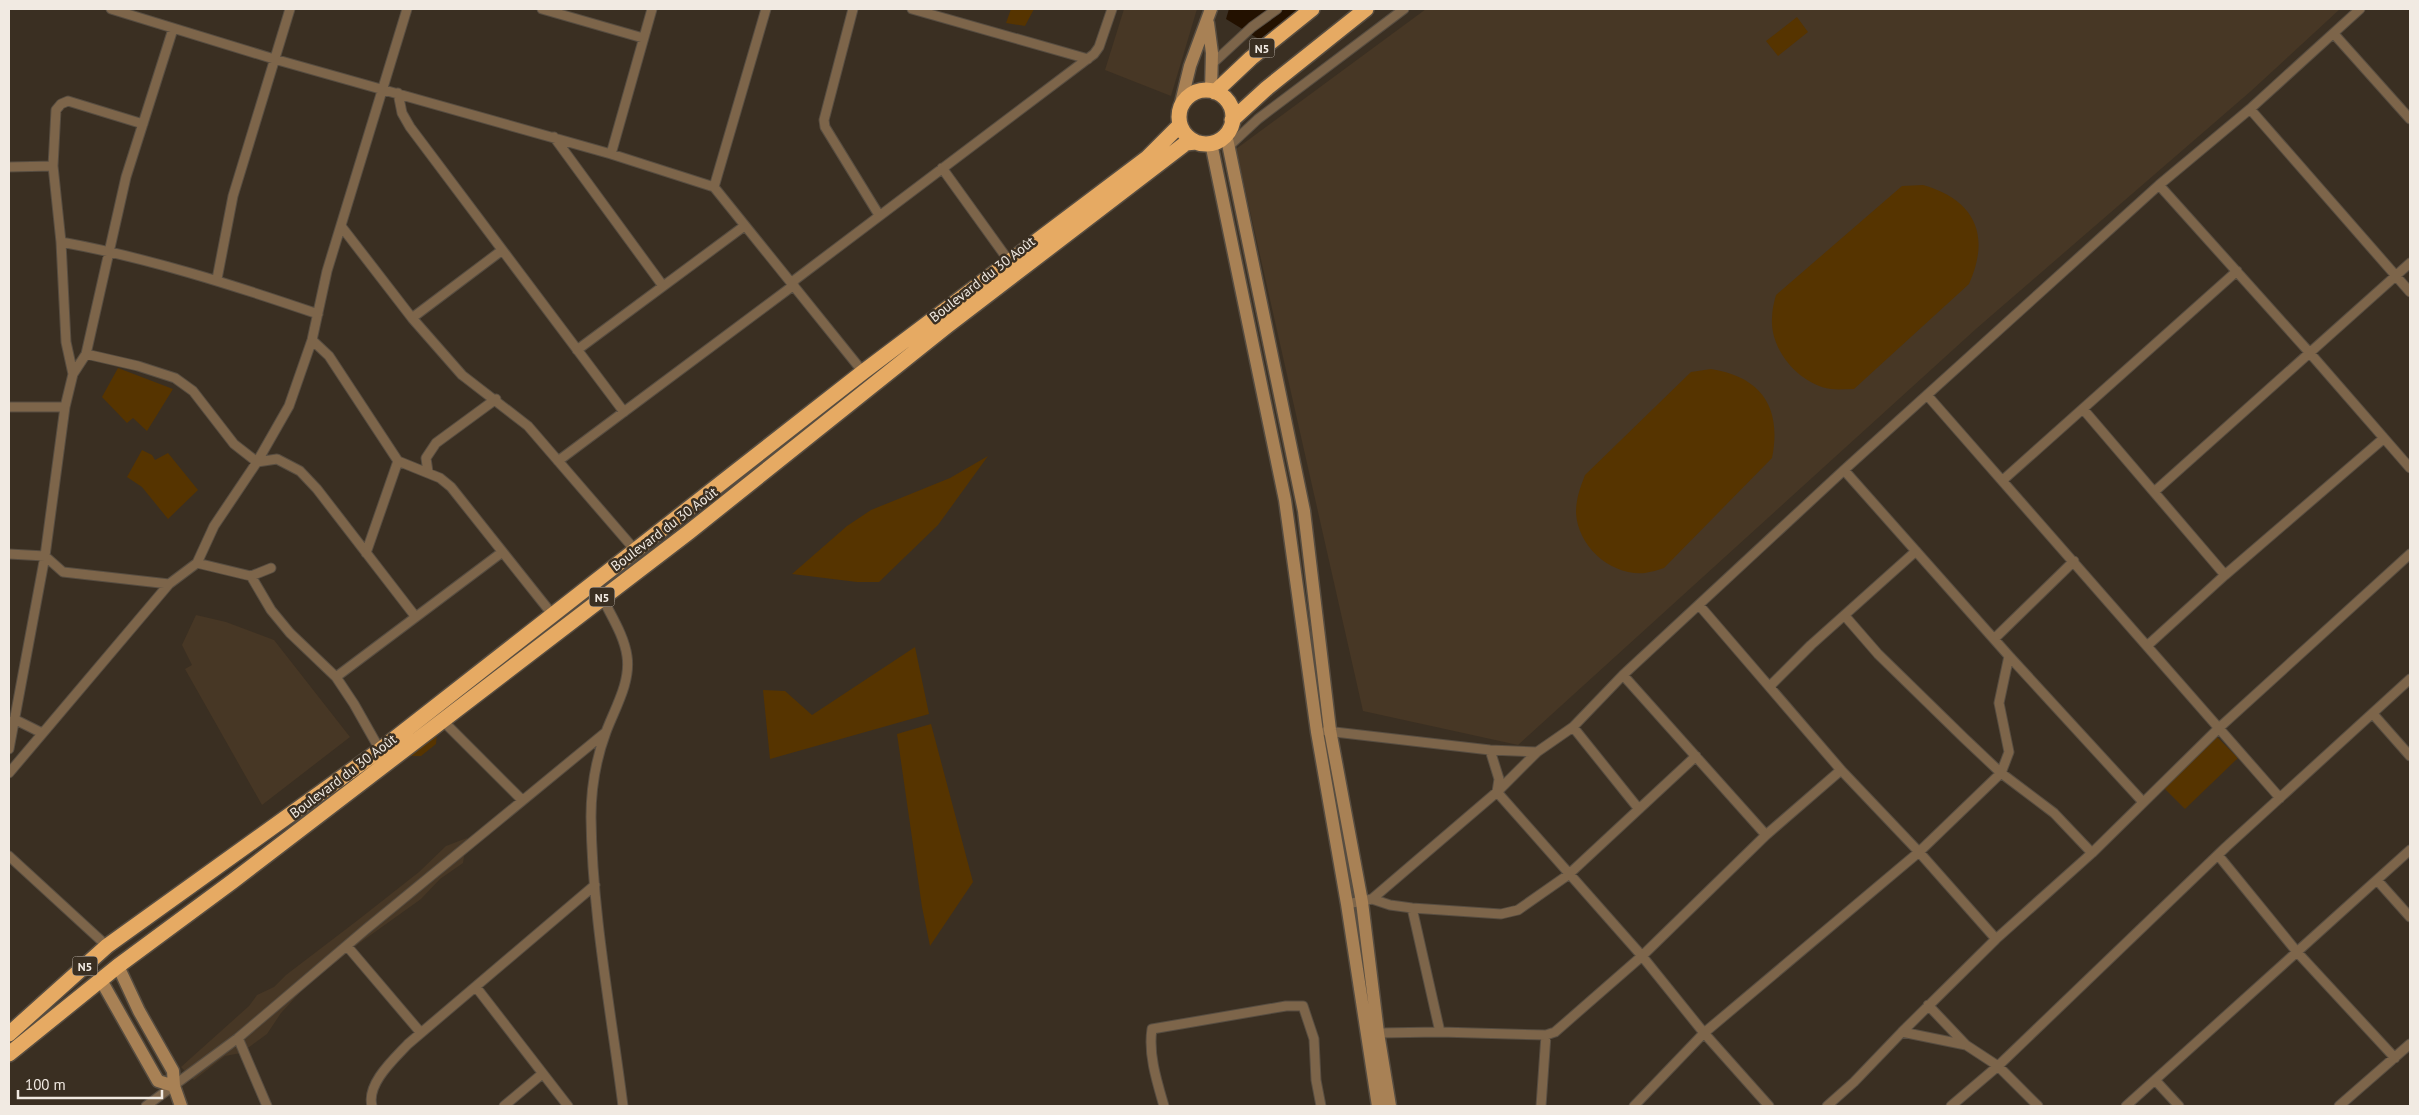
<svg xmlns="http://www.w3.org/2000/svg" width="2419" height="1115" viewBox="0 0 2419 1115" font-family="'PT Sans',sans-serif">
<rect width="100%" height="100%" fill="#3a2f22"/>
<path fill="#473725" d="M 1124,9 L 1197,9 L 1171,96 L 1105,70 Z
M 1426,9 L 2340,9 L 2251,91 L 1977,328 L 1518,745 L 1363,711 L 1236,149 Z
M 196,615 L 226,622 L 274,640 L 350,737 L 262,805 L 185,669 L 192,665 L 182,645 Z
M 467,838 L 463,863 L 440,879 L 421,899 L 361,942 L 306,986 L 281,1013 L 267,1034 L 241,1053 L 225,1056 L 194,1080 L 181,1067 L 249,1006 L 257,995 L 274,987 L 286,975 L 358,920 L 419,872 L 446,846 Z"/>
<path fill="#563400" d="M 1011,9 L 1034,9 L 1025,26 L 1006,23 Z
M 1797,17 L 1808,32 L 1778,56 L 1766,41 Z
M 1923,185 C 1975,200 1991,235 1969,284 L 1854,389 C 1846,389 1838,390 1831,389 C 1799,384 1770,350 1772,318 C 1772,310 1774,302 1776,295 L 1902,186 Z
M 118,368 L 173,389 L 147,431 L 133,418 L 127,423 L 102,397 Z
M 1711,369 C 1762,377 1782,408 1772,458 L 1664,568 C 1658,570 1651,572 1645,573 C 1611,576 1578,547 1576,513 C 1576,499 1580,488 1585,475 L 1691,372 Z
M 142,450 L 152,455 L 155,460 L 168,453 L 198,490 L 168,519 L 142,487 L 127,477 Z
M 988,456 L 938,525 L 879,582 L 857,582 L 792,574 L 847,526 L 871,510 L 950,478 Z
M 915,647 L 929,714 L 770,759 L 763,690 L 785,691 L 812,715 Z
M 931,724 L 973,882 L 930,946 L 922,907 L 897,734 Z
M 437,733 L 436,744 L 421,756 L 409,756 Z
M 2215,735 L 2238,758 L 2185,809 L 2162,786 Z"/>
<path fill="#231100" d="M 1229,9 L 1310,9 L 1267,44 L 1226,19 Z"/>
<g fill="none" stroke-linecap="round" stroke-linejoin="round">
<g stroke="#574d41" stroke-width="11">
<path id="street" d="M 111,9 L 274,59 L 611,154 L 714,187 L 863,372
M 542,9 L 643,38
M 853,9 L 824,120 L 825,127 L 879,215
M 912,9 L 1088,59
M 2334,34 L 2410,119
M 1212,64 L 1252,27 L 1277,9
M 398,93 L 402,113 L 410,127 L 624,412
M 2250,109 L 2410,292
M 554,137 L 663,286
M 1229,146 L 1258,119 L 1404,9
M 611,154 L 652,9
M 9,167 L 53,166
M 942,168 L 1009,261
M 2159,185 L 2309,352 L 2410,468
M 714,187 L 766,9
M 341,226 L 412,318 L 462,375 L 528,426 L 635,550
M 61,242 C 149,258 233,285 318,314
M 217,279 L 233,196 L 290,9
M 792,282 L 1094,54 L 1099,47 L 1112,9
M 412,318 L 501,251
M 312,340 L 329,356 L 398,461 L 440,478 L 451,487 L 552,614
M 577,350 L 743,227
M 86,354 L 138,366 L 175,378 L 193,391 L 234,444 L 257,462 L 277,459 L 300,471 L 317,489 L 415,616
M 73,374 L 66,342 L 61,242 L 53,166 L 56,110 L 61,104 L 68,101 L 143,124
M 1927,395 L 2280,798
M 9,407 L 65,407
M 2083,409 L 2225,575
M 558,461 L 794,285
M 1844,470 L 2009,656 L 2143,802
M 428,472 L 426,458 L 436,443 L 496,399
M 2003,480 L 2237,271
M 2154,492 L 2410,263
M 366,553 L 398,461
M 9,554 L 45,556 L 63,572 L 169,584
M 197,563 L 251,576 L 271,610 L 290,633 L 336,677 L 354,704 L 380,750
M 251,576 L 271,568
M 602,597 C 611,616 624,635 627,656 C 631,682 615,708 606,732 C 596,759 591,787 591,817 C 592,913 611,1011 623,1106
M 1699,605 L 1841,770 L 1919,852 L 1996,939
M 1845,616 L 1878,654 L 1964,738 L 2001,773 L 2054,813 L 2092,853
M 1994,639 L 2074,561
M 2148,645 L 2225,575 L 2383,439
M 1623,675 L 1766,835
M 336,677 L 501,553
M 1770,686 L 1811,645 L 1916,551
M 2373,714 L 2410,756
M 14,719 L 42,733
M 443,721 L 522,800
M 1573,727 L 1638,808
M 1326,731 L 1490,750 L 1537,752
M 9,749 L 45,556 L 65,407 L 73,374 L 86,354 L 126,177 L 173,29
M 1490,750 L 1499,779 L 1497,792 L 1642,956 L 1704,1033 L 1769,1106
M 9,773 L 169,584 L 197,563 L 214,526 L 257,462 L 289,406 L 312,340 L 327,271 L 407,9
M 2218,855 L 2297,952 L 2395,1058
M 9,856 L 107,946
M 2377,880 L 2410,917
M 1372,899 L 1390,905 L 1412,908 L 1501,914 L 1518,910 L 1568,875 L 1696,756
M 1347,904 L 1372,899 L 1497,792 L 1537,752 L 1573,727 L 1623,675 L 1844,470 L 2159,185 L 2250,109 L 2360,9
M 1412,908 L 1440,1032
M 347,946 L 421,1033
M 476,987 L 568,1106
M 1928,1005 L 1966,1045 L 1998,1066 L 2038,1106
M 1902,1032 L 1996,939 L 2092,853 L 2220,727 L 2410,554
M 1378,1033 L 1440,1032 L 1546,1035 L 1555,1032 L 1642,956 L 1766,835 L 1841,770
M 238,1038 L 267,1106
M 2156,1081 L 2179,1106
M 146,1106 L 238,1038 L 365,930 L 606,732
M 372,1106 C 366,1084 394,1059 408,1044 L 595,885
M 504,1106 L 542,1074
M 1164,1106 C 1157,1082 1148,1054 1152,1029 L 1286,1006 L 1303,1006 L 1314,1039 L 1316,1080 L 1321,1106
M 1541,1106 L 1546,1035
M 1634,1106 L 1704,1033 L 1919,852 L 2001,773 L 2009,752 L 1999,703 L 2009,656
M 1827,1106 L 1854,1082 L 1902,1032 L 1966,1045
M 1951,1106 L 1998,1066 L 2226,847 L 2410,679
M 2126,1106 L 2410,850
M 2339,1106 L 2410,1044"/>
</g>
<g stroke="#574d41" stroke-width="15">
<path id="secondary" d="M 1208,23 L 1212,53 L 1211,90
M 1180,107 L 1190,66 L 1211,9
M 1226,134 L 1304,511 L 1330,730 L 1362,902 L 1378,1033 L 1390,1106
M 1211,143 L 1285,500 L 1317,732 L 1347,904 L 1378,1106
M 118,966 L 139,1011 L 173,1071 L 174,1086 L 181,1106
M 102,982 L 158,1081 L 174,1086"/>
</g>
<g stroke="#574d41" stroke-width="18">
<path id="highway" d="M1179 117a27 27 0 1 1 54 0a27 27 0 1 1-54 0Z
M 1215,92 L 1251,58 L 1312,9
M 1232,120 L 1267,88 L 1366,9
M 9,1034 L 107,946 L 380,750 L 863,372 L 1147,158 L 1180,125
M 9,1054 L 118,966 L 233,881 L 689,532 L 947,326 L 1186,143 L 1196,142"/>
</g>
<use href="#street" stroke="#7d654a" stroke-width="9"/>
<use href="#secondary" stroke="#a88155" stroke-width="12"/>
<use href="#highway" stroke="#e6aa63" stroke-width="15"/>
</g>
<g text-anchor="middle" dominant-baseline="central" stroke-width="5" stroke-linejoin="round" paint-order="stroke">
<g fill="#3a2f22" stroke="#bab2a8" stroke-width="1">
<rect x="1249.5" y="38.5" width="25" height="19" rx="4"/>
<rect x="589.5" y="587.5" width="25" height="19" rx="4"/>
<rect x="72.5" y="956.5" width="25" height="19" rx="4"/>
</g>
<g font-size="12" font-weight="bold" fill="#f1eae2">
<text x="1262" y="48">N5</text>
<text x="602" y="597">N5</text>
<text x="85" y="966">N5</text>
</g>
<g font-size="14" fill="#f1eae2" stroke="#3a2f22">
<text transform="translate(982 279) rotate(-38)">Boulevard du 30 Août</text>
<text transform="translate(664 529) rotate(-37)">Boulevard du 30 Août</text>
<text transform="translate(343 776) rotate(-37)">Boulevard du 30 Août</text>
</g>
</g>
<rect width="2419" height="1115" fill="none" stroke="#f1eae2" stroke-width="20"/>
<path d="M18 1090v8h144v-8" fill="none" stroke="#f1eae2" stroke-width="2.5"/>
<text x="25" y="1090" font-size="15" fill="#f1eae2" stroke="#3a2f22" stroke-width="4" paint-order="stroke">100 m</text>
</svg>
